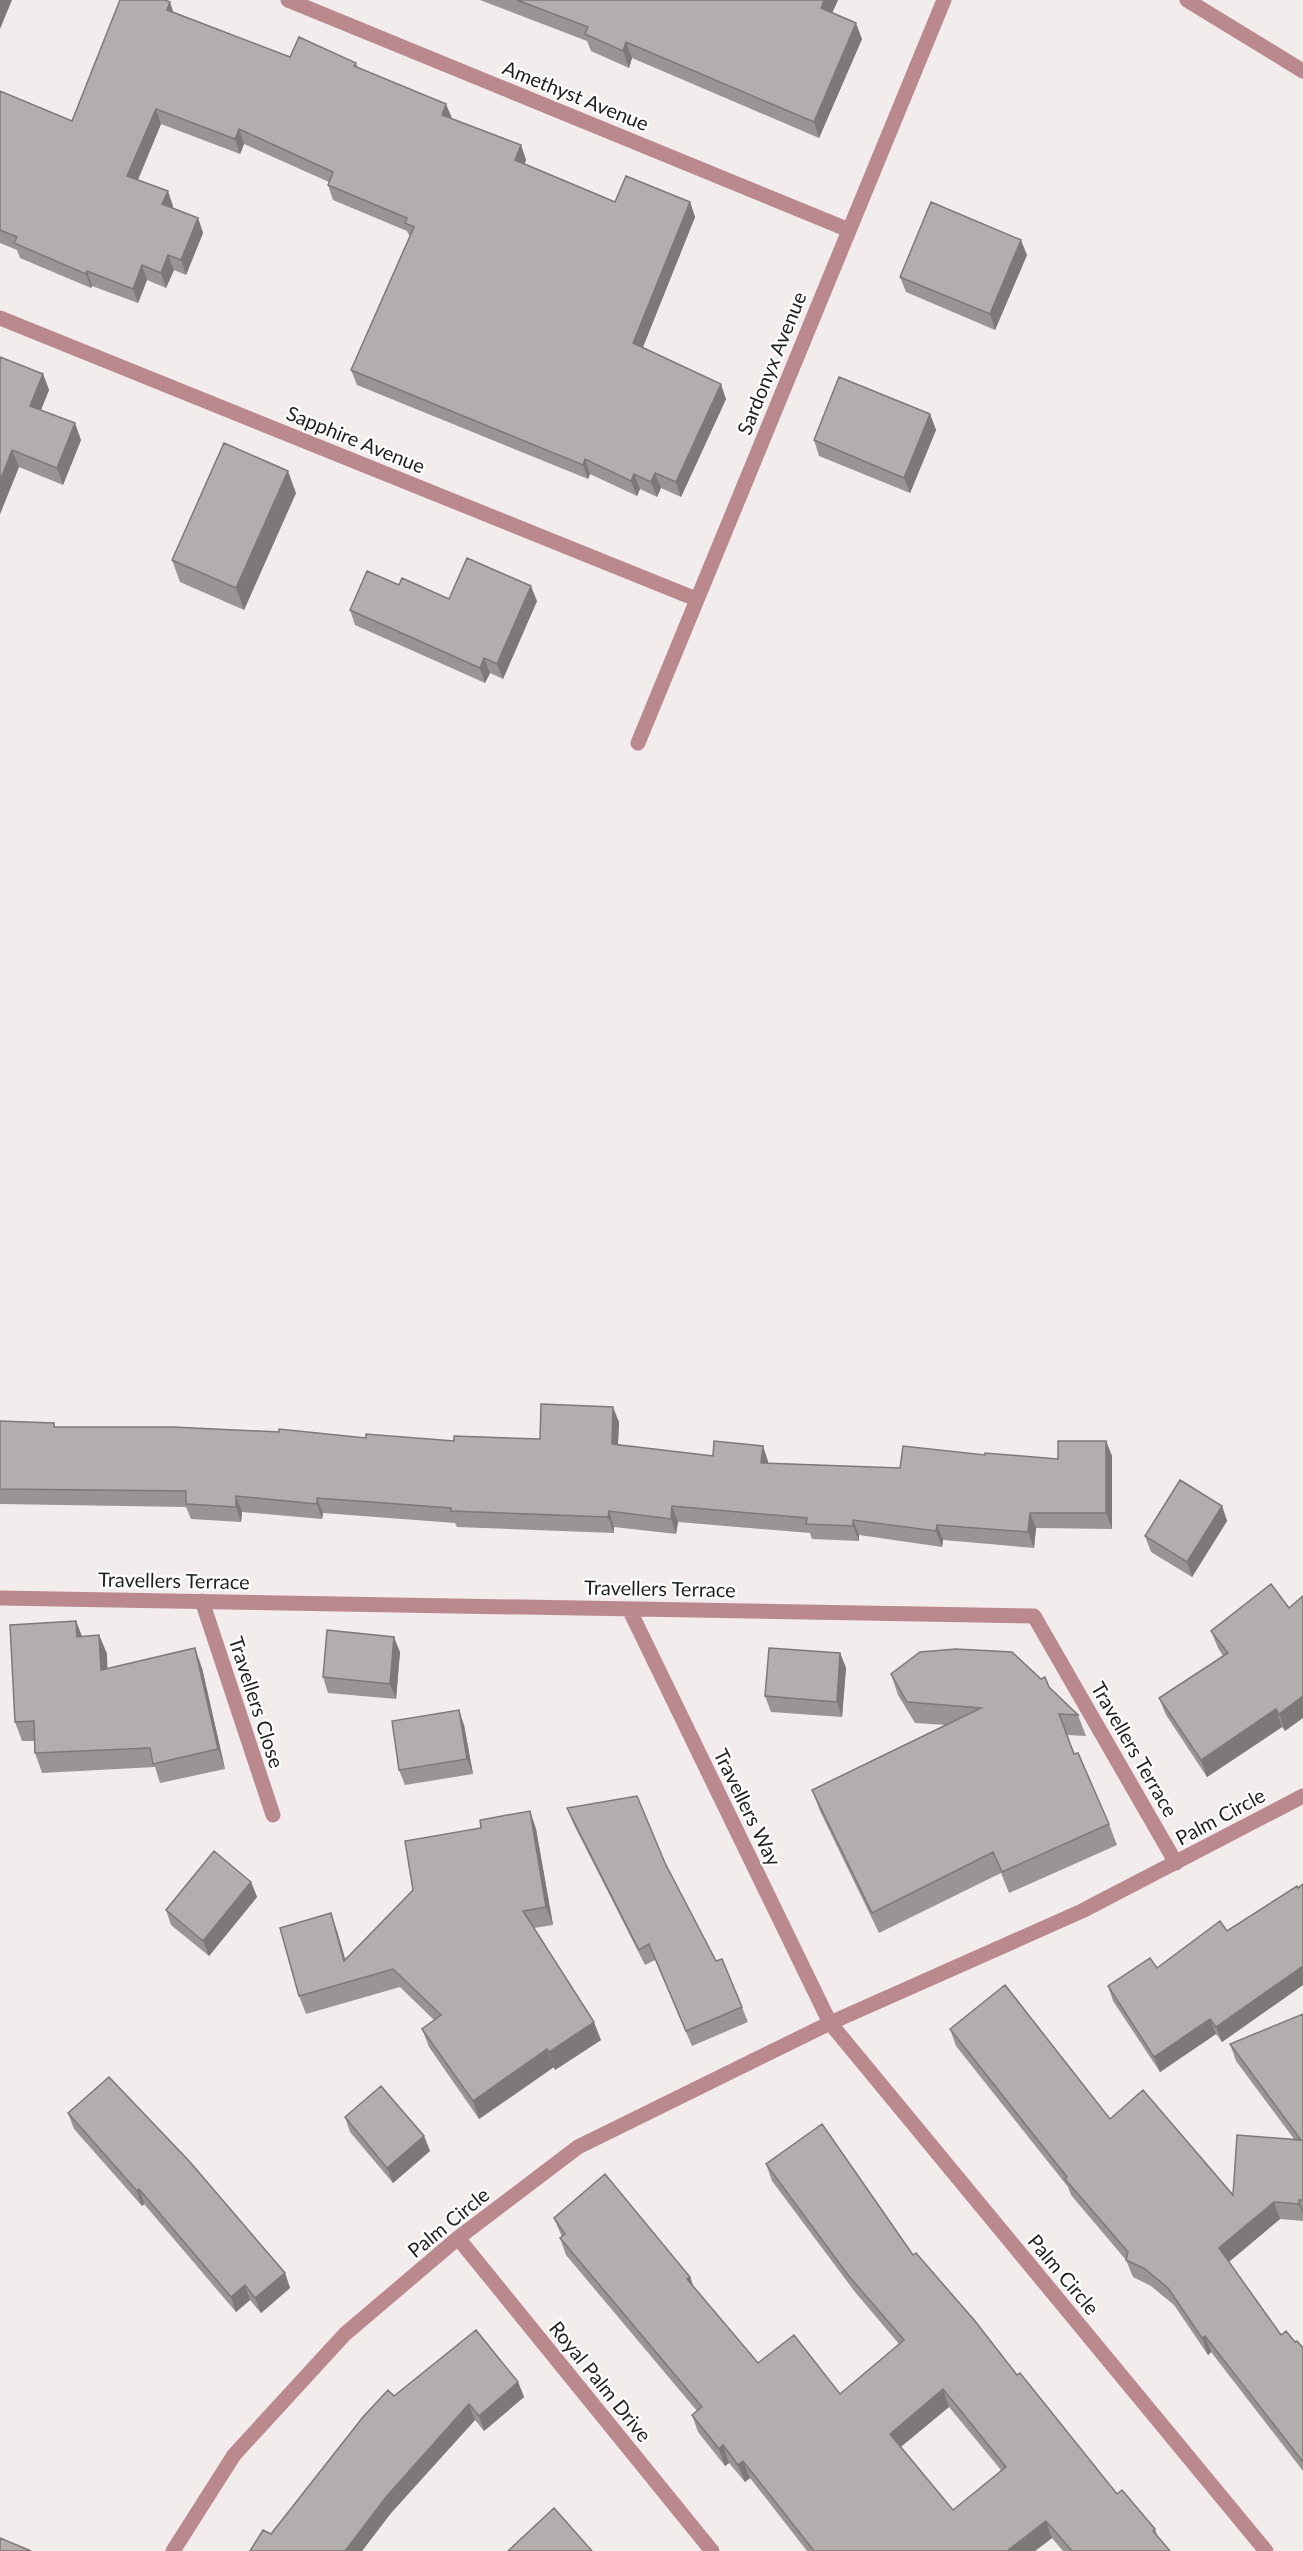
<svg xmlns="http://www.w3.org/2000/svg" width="1303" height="2551" viewBox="0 0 1303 2551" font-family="Lato,sans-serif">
<rect width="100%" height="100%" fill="#f3eced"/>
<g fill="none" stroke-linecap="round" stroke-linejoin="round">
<path stroke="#ba898e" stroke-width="15" d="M 288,0 L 849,230
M 1187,0 L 1303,71
M 0,318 L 696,599
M 638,743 L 944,0
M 0,1598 L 1034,1616 L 1176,1863
M 202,1601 L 273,1815
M 629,1609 L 830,2023 L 1266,2551
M 458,2238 L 712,2551
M 173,2551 L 234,2455 L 345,2334 L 458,2238 L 578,2147 L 830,2023 L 1082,1911 L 1303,1796"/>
</g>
<path fill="#9a9595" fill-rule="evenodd" d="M 480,0 L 838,0 L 832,13 L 862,39 L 819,138 L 632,58 L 629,68 L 591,51 L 587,41 Z
M 174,12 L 290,57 L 356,63 L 358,68 L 451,119 L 521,145 L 526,160 L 524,164 L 615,202 L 690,202 L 695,217 L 643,347 L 726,399 L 681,497 L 661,488 L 657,497 L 640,489 L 637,496 L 590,474 L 588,479 L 357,385 L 351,370 L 410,237 L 407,231 L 333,200 L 328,185 L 329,182 L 244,144 L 240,154 L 161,124 L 138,180 L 173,206 L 172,208 L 198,218 L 203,233 L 186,275 L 174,270 L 166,288 L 147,280 L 138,303 L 92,286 L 91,288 L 20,258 L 17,250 L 0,243 L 0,91 L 72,121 Z
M 1027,255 L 995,330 L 906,292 L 900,277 Z
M 0,357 L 43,374 L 49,390 L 41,410 L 81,440 L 63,485 L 19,467 L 0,514 Z
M 930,414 L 936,430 L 910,493 L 819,456 L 814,440 Z
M 296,493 L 244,610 L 180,582 L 172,560 Z
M 399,585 L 449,599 L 537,601 L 503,679 L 490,673 L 485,683 L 355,625 L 350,610 Z
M 0,1421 L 54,1423 L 55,1427 L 454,1441 L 540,1439 L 619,1422 L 618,1445 L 713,1456 L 768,1461 L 768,1463 L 900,1468 L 985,1455 L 1058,1459 L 1106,1441 L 1112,1456 L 1112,1529 L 1036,1528 L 1034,1548 L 943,1540 L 942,1547 L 859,1535 L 859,1541 L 812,1539 L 810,1533 L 678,1522 L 676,1534 L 614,1527 L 614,1533 L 457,1527 L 455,1523 L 323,1513 L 322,1519 L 242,1512 L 241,1522 L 191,1519 L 186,1507 L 0,1504 Z
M 1222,1506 L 1227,1521 L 1192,1577 L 1151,1552 L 1145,1536 Z
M 1271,1584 L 1285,1731 L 1282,1727 L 1207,1777 L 1166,1715 L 1159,1698 L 1223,1656 L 1218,1648 L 1211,1631 Z
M 76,1621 L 82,1636 L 99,1635 L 107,1654 L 107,1668 L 202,1668 L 225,1769 L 160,1783 L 155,1767 L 42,1773 L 35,1753 L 34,1741 L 22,1741 L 15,1722 Z
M 400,1652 L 396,1699 L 328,1693 L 323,1677 Z
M 840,1653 L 846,1668 L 842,1717 L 771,1712 L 765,1696 Z
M 891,1674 L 1049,1687 L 1078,1715 L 1086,1736 L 1067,1735 L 1074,1754 L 1109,1824 L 1117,1845 L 1009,1893 L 1001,1873 L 879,1933 L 820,1811 L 812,1790 L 946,1725 L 915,1723 L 898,1695 Z
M 464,1725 L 473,1774 L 405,1785 L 399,1770 Z
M 567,1808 L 665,1863 L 716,1961 L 742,2007 L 748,2022 L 692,2046 L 655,1960 L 645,1965 L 573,1823 Z
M 530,1811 L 536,1829 L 553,1925 L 534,1928 L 601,2040 L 555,2070 L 554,2067 L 479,2119 L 429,2047 L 422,2029 L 434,2020 L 400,1987 L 306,2014 L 299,1996 L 337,1931 L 345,1959 L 481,1828 Z
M 251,1882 L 257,1897 L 209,1956 L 171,1925 L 166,1910 Z
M 1303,1884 L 1303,1985 L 1222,2042 L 1216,2034 L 1160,2072 L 1113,2001 L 1108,1986 L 1157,1968 L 1227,1931 Z
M 1303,2014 L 1303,2221 L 1280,2219 L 1229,2262 L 1281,2335 L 1303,2348 L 1303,2471 L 1211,2352 L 1208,2355 L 1174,2305 L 1151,2286 L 1133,2277 L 1126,2260 L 1071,2195 L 1068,2187 L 956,2046 L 950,2029 L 1110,2119 L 1233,2195 L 1294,2139 L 1236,2061 L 1230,2044 Z
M 68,2113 L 285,2273 L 290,2288 L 261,2313 L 250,2300 L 236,2312 L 144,2204 L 142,2206 L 74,2129 Z
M 345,2117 L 424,2136 L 430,2151 L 393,2183 L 350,2132 Z
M 766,2164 L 913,2255 L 1117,2494 L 1155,2529 L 1158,2537 L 1170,2551 L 1063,2551 L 1052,2538 L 1035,2551 L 807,2551 L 750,2478 L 745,2482 L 729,2463 L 725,2466 L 698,2432 L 692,2415 L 697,2411 L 566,2255 L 560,2238 L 562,2237 L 554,2218 L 690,2277 L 694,2288 L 758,2363 L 840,2394 L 899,2344 L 855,2292 L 772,2181 ZM 949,2407 L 1001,2470 L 953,2510 L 900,2447 Z
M 518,2382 L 524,2397 L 484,2431 L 475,2420 L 391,2513 L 362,2551 L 250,2551 L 271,2534 L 394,2396 Z"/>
<path fill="#7d7979" d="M 0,0 L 12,0 L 0,29 Z
M 824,0 L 838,0 L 827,24 L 821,8 Z
M 170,2 L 175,17 L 167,10 Z
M 856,23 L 862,39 L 819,138 L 814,122 Z
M 626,42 L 632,58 L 629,68 L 623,51 Z
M 446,104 L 452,118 L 442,115 Z
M 156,109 L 161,124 L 133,191 L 127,176 Z
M 239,129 L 244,144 L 240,154 L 235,139 Z
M 521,145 L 526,160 L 520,175 L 515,160 Z
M 168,191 L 173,206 L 168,219 L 162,204 Z
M 690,202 L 695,217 L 639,357 L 633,343 Z
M 198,218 L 203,233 L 186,275 L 181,260 Z
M 1021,240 L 1027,255 L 995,330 L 990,314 Z
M 168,255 L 174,270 L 166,288 L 161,273 Z
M 142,265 L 147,280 L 138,303 L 133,289 Z
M 87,271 L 92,286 L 91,288 L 86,274 Z
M 43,374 L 49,390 L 36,422 L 30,406 Z
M 721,384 L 726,399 L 681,497 L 676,482 Z
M 930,414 L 936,430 L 910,493 L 904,478 Z
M 75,423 L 81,440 L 63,485 L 57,468 Z
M 12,450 L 19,467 L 0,514 L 0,481 Z
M 585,459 L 590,474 L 588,479 L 583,465 Z
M 288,471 L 296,493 L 244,610 L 236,588 Z
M 655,473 L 661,488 L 657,497 L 651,482 Z
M 634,474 L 640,489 L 637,496 L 631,481 Z
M 531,586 L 537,601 L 503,679 L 497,664 Z
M 484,658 L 490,673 L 485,683 L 480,668 Z
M 613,1407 L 619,1422 L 617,1460 L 612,1444 Z
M 1106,1441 L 1112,1456 L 1112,1529 L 1106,1513 Z
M 763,1446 L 768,1461 L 766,1479 L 761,1463 Z
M 236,1496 L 242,1512 L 241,1522 L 236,1507 Z
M 317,1498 L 323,1513 L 322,1519 L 317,1504 Z
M 672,1506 L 678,1522 L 676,1534 L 671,1519 Z
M 1222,1506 L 1227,1521 L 1192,1577 L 1187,1562 Z
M 609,1511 L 614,1527 L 614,1533 L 608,1517 Z
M 1030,1513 L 1036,1528 L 1034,1548 L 1028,1532 Z
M 853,1520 L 859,1535 L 859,1541 L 853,1526 Z
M 937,1525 L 943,1540 L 942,1547 L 936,1531 Z
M 76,1621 L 83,1640 L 77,1637 Z
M 99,1635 L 107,1654 L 108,1689 L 101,1670 Z
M 394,1637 L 400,1652 L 396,1699 L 390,1684 Z
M 195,1648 L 202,1668 L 225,1769 L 218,1749 Z
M 840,1653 L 846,1668 L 842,1717 L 837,1702 Z
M 1303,1696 L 1303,1718 L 1285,1731 L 1279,1714 Z
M 1276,1709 L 1282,1727 L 1207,1777 L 1201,1760 Z
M 459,1710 L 464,1725 L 473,1774 L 467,1759 Z
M 530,1811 L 536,1829 L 553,1925 L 546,1907 Z
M 251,1882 L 257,1897 L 209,1956 L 203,1941 Z
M 331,1913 L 337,1931 L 351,1979 L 344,1961 Z
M 1303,1966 L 1303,1985 L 1222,2042 L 1216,2027 Z
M 1210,2019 L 1216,2034 L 1160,2072 L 1154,2057 Z
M 594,2022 L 601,2040 L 555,2070 L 549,2052 Z
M 547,2049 L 554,2067 L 479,2119 L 473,2101 Z
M 424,2136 L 430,2151 L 393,2183 L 387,2168 Z
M 139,2189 L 144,2204 L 142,2206 L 137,2191 Z
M 1299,2200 L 1303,2210 L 1303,2215 L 1299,2204 Z
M 1274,2202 L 1280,2219 L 1225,2265 L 1219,2248 Z
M 285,2273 L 290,2288 L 261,2313 L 255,2298 Z
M 690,2277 L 696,2294 L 687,2279 Z
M 245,2285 L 250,2300 L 236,2312 L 231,2297 Z
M 1205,2336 L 1211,2352 L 1208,2355 L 1202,2338 Z
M 518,2382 L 524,2397 L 484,2431 L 479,2416 Z
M 943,2389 L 949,2407 L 896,2451 L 890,2434 Z
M 469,2404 L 475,2420 L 391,2513 L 362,2551 L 345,2551 L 386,2497 Z
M 723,2445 L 729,2463 L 725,2466 L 719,2449 Z
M 743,2461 L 750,2478 L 745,2482 L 738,2465 Z
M 1046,2521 L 1052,2538 L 1035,2551 L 1007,2551 Z"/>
<path fill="#b3adad" stroke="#7d7979" stroke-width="1.5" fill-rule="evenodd" d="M 120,0 L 165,0 L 170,2 L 167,10 L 290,57 L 299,37 L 356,63 L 354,66 L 446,104 L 442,115 L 521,145 L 515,160 L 615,202 L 626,176 L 690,202 L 633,343 L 721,384 L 676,482 L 655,473 L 651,482 L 634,474 L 631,481 L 585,459 L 583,465 L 351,370 L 414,227 L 405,223 L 407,218 L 328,185 L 333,172 L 239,129 L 235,139 L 156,109 L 127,176 L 168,191 L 162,204 L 198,218 L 181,260 L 168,255 L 161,273 L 142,265 L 133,289 L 87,271 L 86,274 L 14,243 L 17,237 L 0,230 L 0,91 L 72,121 Z
M 517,0 L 824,0 L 821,8 L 856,23 L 814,122 L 626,42 L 623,51 L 585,34 L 588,27 Z
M 931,202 L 1021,240 L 990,314 L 900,277 Z
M 0,357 L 43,374 L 30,406 L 75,423 L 57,468 L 12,450 L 0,481 Z
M 839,377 L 930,414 L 904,478 L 814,440 Z
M 224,443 L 288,471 L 236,588 L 172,560 Z
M 467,558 L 531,586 L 497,664 L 484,658 L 480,668 L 350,610 L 367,571 L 399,585 L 402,578 L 449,599 Z
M 541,1404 L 613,1407 L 612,1444 L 713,1456 L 714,1441 L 763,1446 L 761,1463 L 900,1468 L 903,1446 L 985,1455 L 985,1453 L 1058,1459 L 1058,1441 L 1106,1441 L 1106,1513 L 1030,1513 L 1028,1532 L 937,1525 L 936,1531 L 853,1520 L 853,1526 L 806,1524 L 807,1518 L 672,1506 L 671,1519 L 609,1511 L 608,1517 L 451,1511 L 451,1508 L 317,1498 L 317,1504 L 236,1496 L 236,1507 L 186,1504 L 186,1491 L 0,1489 L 0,1421 L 54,1423 L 54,1427 L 173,1427 L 279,1432 L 279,1429 L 366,1438 L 366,1434 L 454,1441 L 454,1436 L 540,1439 Z
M 1180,1480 L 1222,1506 L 1187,1562 L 1145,1536 Z
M 1271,1584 L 1289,1608 L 1303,1596 L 1303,1696 L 1279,1714 L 1276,1709 L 1201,1760 L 1159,1698 L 1228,1653 L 1211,1631 Z
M 76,1621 L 77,1637 L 99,1635 L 101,1670 L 195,1648 L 218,1749 L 153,1764 L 150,1748 L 35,1753 L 34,1721 L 15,1722 L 10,1625 Z
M 327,1630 L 394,1637 L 390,1684 L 323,1677 Z
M 769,1648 L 840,1653 L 837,1702 L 765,1696 Z
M 956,1649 L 1012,1652 L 1041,1679 L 1045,1677 L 1049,1687 L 1078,1715 L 1059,1714 L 1074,1754 L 1078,1753 L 1109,1824 L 1002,1872 L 993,1852 L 872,1913 L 812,1790 L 981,1708 L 907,1702 L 891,1674 L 920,1652 Z
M 459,1710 L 467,1759 L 399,1770 L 392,1721 Z
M 637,1796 L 665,1863 L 716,1961 L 722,1959 L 742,2007 L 686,2031 L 649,1944 L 639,1950 L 567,1808 Z
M 530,1811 L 546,1907 L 523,1911 L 594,2022 L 549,2052 L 547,2049 L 473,2101 L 422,2029 L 441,2015 L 393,1969 L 299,1996 L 280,1928 L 331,1913 L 344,1961 L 413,1890 L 405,1841 L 481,1828 L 480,1820 Z
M 214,1851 L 251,1882 L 203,1941 L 166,1910 Z
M 1303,1884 L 1303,1966 L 1216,2027 L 1210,2019 L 1154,2057 L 1108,1986 L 1150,1958 L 1157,1968 L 1220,1921 L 1227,1931 L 1297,1886 L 1298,1888 Z
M 1005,1985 L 1110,2119 L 1143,2090 L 1233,2195 L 1237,2135 L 1301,2140 L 1230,2044 L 1303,2014 L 1303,2200 L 1299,2200 L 1299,2204 L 1274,2202 L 1219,2248 L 1281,2335 L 1286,2331 L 1295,2342 L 1297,2341 L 1303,2348 L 1303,2462 L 1205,2336 L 1202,2338 L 1168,2288 L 1145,2269 L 1126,2260 L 1128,2252 L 1065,2179 L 1067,2177 L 950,2029 Z
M 109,2077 L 190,2162 L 285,2273 L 255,2298 L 245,2285 L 231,2297 L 139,2189 L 137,2191 L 68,2113 Z
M 381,2086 L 424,2136 L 387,2168 L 345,2117 Z
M 822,2124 L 913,2255 L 916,2253 L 975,2321 L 1017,2375 L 1020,2373 L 1117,2494 L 1122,2490 L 1155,2529 L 1153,2531 L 1170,2551 L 1072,2551 L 1046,2521 L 1007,2551 L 814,2551 L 743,2461 L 738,2465 L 723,2445 L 719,2449 L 692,2415 L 702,2407 L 560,2238 L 565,2234 L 554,2218 L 605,2174 L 690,2277 L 687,2279 L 758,2363 L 794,2335 L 840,2394 L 904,2340 L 848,2275 L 766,2164 ZM 943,2389 L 1006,2467 L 953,2510 L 890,2434 Z
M 476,2330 L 518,2382 L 479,2416 L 469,2404 L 386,2497 L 345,2551 L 250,2551 L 263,2530 L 271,2534 L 363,2417 L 388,2390 L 394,2396 Z
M 554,2508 L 592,2551 L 508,2551 Z
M 0,2538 L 31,2551 L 0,2551 Z"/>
<g text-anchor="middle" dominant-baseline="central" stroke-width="4.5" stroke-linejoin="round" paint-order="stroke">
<g font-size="20" fill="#211e1e" stroke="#fff">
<text transform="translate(576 95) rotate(22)">Amethyst Avenue</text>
<text transform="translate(771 363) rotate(-68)">Sardonyx Avenue</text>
<text transform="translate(356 439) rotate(22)">Sapphire Avenue</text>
<text transform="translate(174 1580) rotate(1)">Travellers Terrace</text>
<text transform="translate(660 1588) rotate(1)">Travellers Terrace</text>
<text transform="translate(257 1702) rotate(72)">Travellers Close</text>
<text transform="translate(1135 1749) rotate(60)">Travellers Terrace</text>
<text transform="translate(748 1807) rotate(64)">Travellers Way</text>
<text transform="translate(1220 1816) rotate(-28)">Palm Circle</text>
<text transform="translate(448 2222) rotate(-39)">Palm Circle</text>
<text transform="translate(1064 2274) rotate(50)">Palm Circle</text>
<text transform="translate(601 2381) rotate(51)">Royal Palm Drive</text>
</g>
</g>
</svg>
